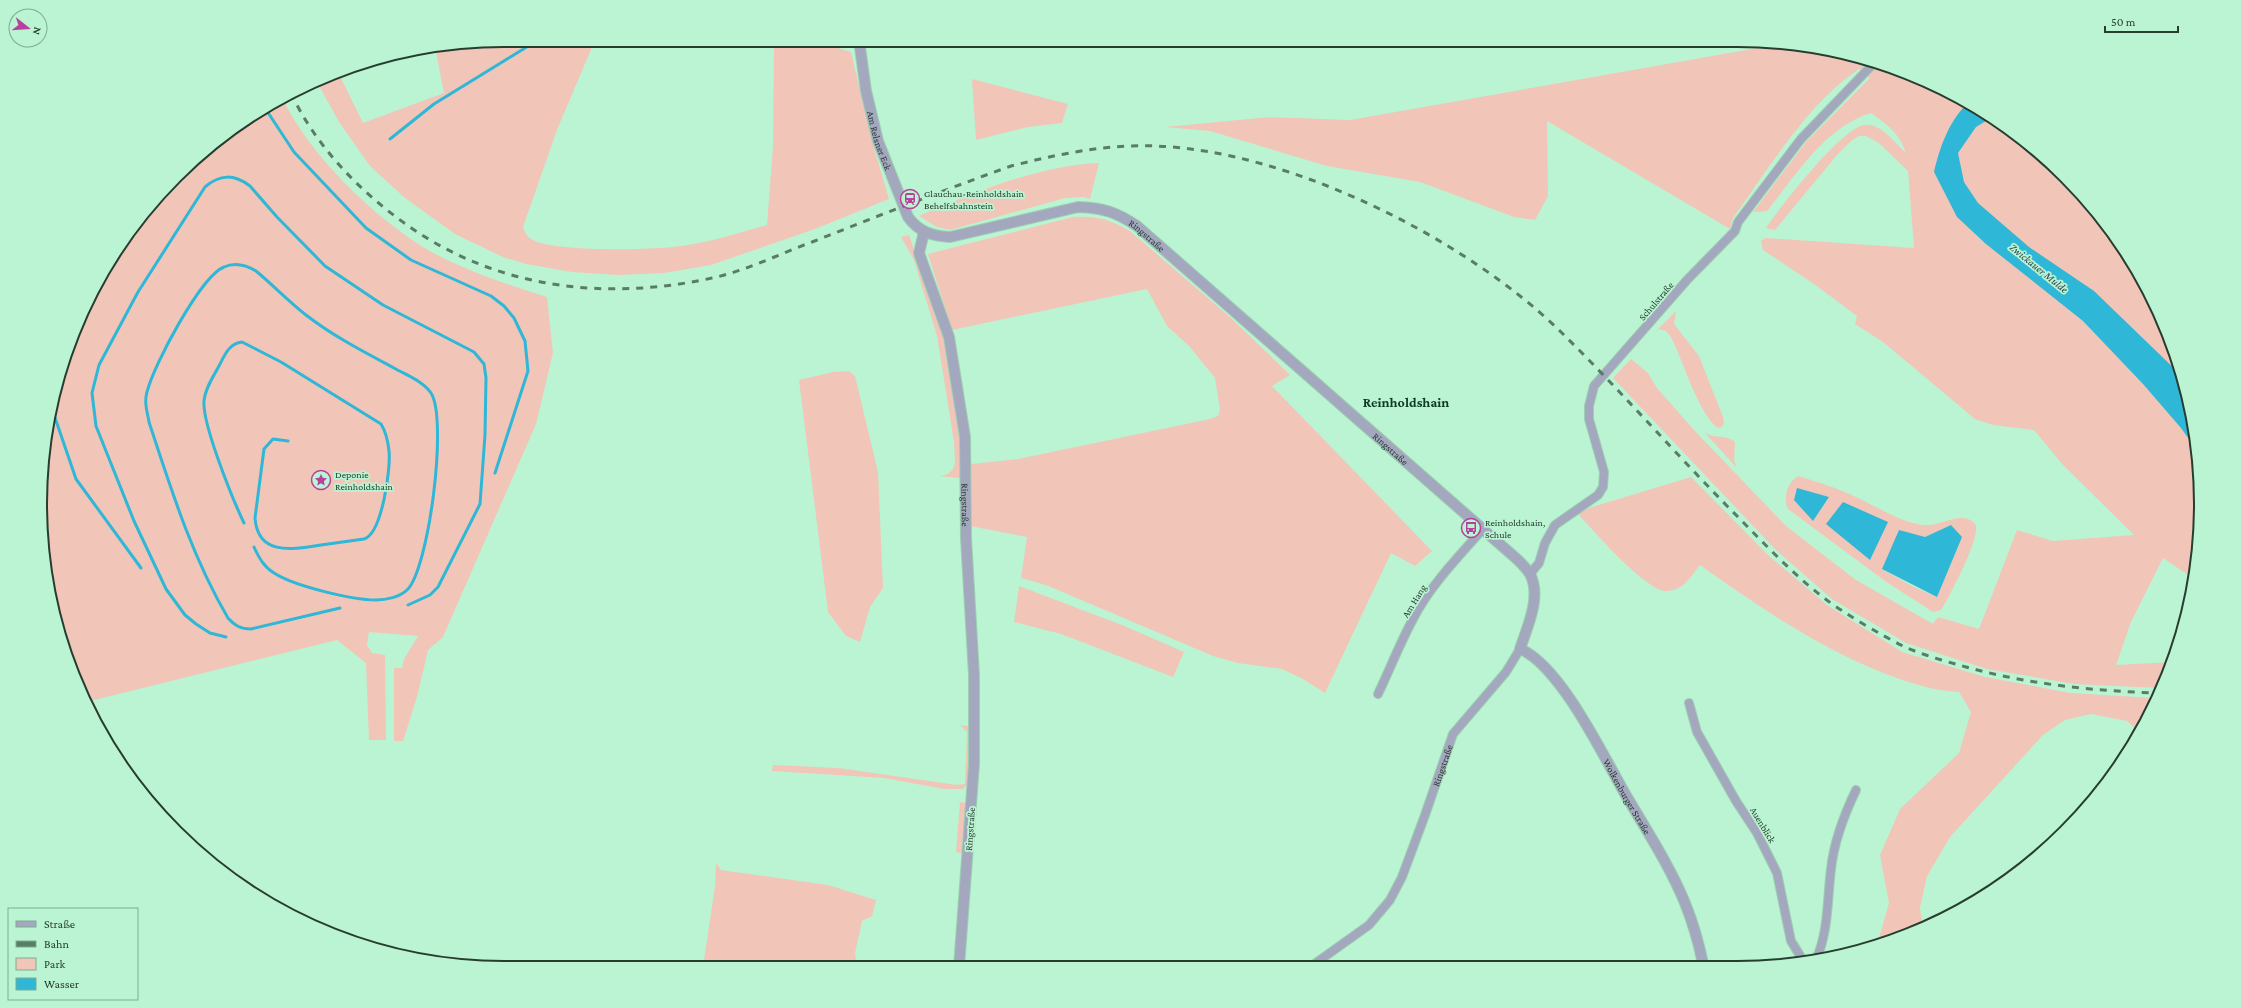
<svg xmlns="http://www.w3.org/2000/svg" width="2241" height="1008" viewBox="0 0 2241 1008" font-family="'Crimson Pro',serif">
<rect width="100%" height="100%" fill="#bbf4d2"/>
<path fill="#f1c6b8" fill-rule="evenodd" d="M 504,40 L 595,40 L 557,130 L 523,227 C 525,232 526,236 531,239 C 550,252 648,250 673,247 C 705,244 736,234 767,225 L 773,146 L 774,40 L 811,40 L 851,52 L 872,141 L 889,199 L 815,229 L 711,265 L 664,273 L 618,275 L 572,272 L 526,264 L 503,257 L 455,234 L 405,198 L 370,166 L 339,122 L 317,82 L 338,72 L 363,123 L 444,93 L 435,47 Z
M 1780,44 L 1827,49 L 1886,65 L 1969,102 L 2043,155 L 2105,222 L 2153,299 L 2185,384 L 2200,474 L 2197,565 L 2194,579 L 2163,558 L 2131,622 L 2116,665 L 2172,662 L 2159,688 L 2074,684 L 1987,669 L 1906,643 L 1832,599 L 1776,550 L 1613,378 L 1631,359 L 1648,373 L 1657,388 L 1694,430 L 1786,526 L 1856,580 L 1933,624 L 1938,617 L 1979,629 L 2017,530 L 2053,541 L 2134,535 L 2063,465 L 2034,430 L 1993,425 L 1975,419 L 1883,342 L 1855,324 L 1857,316 L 1814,284 L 1763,250 L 1761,241 L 1765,238 L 1914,248 L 1908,171 L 1879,143 L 1866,136 L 1859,136 L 1851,141 L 1837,155 L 1775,230 L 1766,228 C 1780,207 1842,128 1864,125 C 1882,123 1895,144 1906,153 C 1899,133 1889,126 1871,113 C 1825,127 1796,175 1767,211 L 1753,212 L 1806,142 L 1870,78 L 1859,69 C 1807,104 1769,168 1733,218 L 1730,229 L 1547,121 L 1548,196 L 1535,220 L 1514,217 L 1420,182 L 1327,166 L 1210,131 L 1165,127 L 1270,117 L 1350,120 Z
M 972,79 L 1068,104 L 1062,123 L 1028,127 L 976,140 Z
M 282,97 C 310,158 386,230 445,259 C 478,275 513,286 547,297 L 553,353 L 536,424 L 443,637 L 428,650 L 417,697 L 403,741 L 394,741 L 394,668 L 402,668 L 404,659 L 418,636 L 369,632 L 367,645 L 372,653 L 385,655 L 386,740 L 369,740 L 366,663 L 337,640 L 86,702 L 75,681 L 49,594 L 40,504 L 49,414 L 65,355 L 102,272 L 155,198 L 198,155 L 272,102 Z
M 1099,163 L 1090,199 L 1083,197 L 1065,198 L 950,230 L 937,227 L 919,216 C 976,192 1036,166 1099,163 Z
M 1073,217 C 1097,216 1108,219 1130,231 L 1231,318 L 1290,375 L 1272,386 L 1432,551 L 1415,566 L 1391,553 L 1325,693 L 1303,679 L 1282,669 L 1238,663 L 1213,656 L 1046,585 L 1021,578 L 1027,537 L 970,526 L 971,464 L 1018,459 L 1210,419 L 1218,416 L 1220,410 L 1215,378 L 1189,346 L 1167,326 L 1147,289 L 952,330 L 928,254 Z
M 909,235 L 943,335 L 960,442 L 960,478 L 939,476 L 948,474 L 953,469 L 955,463 L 954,442 L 937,336 L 914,260 L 901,237 Z
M 1676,311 L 1674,324 L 1699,356 L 1723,417 L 1724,423 L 1722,427 L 1718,428 C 1698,414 1683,360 1671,337 L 1666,331 L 1659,329 L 1655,332 Z
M 849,371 L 855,376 L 878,472 L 883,588 L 870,607 L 860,642 L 846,636 L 828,612 L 799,380 L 833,372 Z
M 1705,433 C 1715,439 1725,434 1735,442 L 1734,460 L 1737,468 Z
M 1798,476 C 1814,481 1831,486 1847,493 C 1870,502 1904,526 1928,525 C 1943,525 1963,510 1975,524 C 1983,533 1948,599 1941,610 L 1933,612 L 1885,581 L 1788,509 C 1783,498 1787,483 1798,476 ZM 1951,525 L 1937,597 L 1912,586 L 1882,569 L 1925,537 Z
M 1691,477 L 1769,556 L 1827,605 L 1902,652 L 1985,677 L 2071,693 L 2154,698 L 2138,731 L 2127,721 L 2091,714 L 2065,720 L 2043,735 L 1950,837 L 1927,876 L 1920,908 L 1923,928 L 1877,945 L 1889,903 L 1880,855 L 1900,809 L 1959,753 L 1971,712 L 1959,692 C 1948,691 1937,690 1926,687 C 1844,665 1769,614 1700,565 C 1690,577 1685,589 1668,591 C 1648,594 1592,529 1578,514 L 1589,508 Z
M 1019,586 L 1122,625 L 1184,652 L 1173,677 L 1061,634 L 1014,622 Z
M 960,725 L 970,726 L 968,784 L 963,789 L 944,789 L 884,778 L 772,771 L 773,765 L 839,768 L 957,785 L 965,784 L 967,732 Z
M 960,802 L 966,803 L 962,853 L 956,852 Z
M 716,863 L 721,870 L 828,885 L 876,900 L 872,916 L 862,921 L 855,953 L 857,967 L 703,967 L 715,886 Z"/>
<path fill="#2eb7d7" d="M 1969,102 L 1991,118 L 1976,127 L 1958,153 L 1964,182 L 1978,203 L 2029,247 L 2094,291 L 2182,376 L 2196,449 L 2181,428 L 2143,384 L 2083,321 L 1986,244 L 1957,217 L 1934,172 C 1940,147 1949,120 1969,102 Z
M 1797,488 L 1829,497 L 1813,521 L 1794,500 Z
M 1843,502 L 1888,522 L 1870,560 L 1826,524 Z
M 1951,525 L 1962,537 L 1937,597 L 1882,569 L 1899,530 L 1925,537 Z"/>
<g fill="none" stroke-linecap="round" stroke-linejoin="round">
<path stroke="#2eb7d7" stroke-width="3" d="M 265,108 L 294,152 L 366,228 L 411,260 L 491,296 L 504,306 L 514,318 L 525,341 L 528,371 L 495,473
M 390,139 L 434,104 L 538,40
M 95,287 L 120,247
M 51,406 L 76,479 L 141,568
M 244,523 C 233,500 202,424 204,401 C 205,388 214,376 220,364 C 225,354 230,343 242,342 L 281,362 L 381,424 C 386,432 388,441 389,451 C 391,468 382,534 364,539 C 349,541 335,543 321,545 C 294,549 258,557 255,518 L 264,449 L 273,439 L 288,441
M 254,547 C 259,558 264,567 274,573 C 294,586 352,600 376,600 C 386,600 400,597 407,590 C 429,569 448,419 431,393 C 423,381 406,375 394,368 C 364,352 333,336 306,315 C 288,301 273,285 256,271 C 246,265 235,262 224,267 C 201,276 153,366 147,392 C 144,402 147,411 149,422 C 171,489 192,557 228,618 C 235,626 241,629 251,629 L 340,608
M 226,637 L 210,633 L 196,624 L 185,615 L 166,589 L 134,521 L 96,426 L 92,393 L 99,365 L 138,292 L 205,187 C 220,174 234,174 250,186 L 277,217 L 325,266 L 383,305 L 474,352 L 484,364 L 486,378 L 485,435 L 480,504 L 438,587 L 430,595 L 408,605"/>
<g stroke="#9dcfb2" stroke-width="10">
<g id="minor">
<path d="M 1530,574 L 1539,563 L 1545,543 L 1555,525 L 1598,495 L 1603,487 L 1604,472 L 1589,419 L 1589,406 L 1594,386 L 1687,280 L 1735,231 L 1738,222 L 1801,139 L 1875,62"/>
<path d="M 1378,694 C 1390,669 1400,643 1413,619 C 1430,586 1458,557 1483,529"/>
<path d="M 1689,703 L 1697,732 L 1736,801 L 1757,833 L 1777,873 L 1791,941 L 1804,962"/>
<path d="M 1816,960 C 1829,930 1827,900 1831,869 C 1834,841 1844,815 1856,790"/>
<path id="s1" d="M 1313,965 L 1369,925 L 1390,900 L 1402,877 L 1425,815 L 1453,734 L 1506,672 L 1520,649"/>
</g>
</g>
<g stroke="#9dcfb2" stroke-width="12">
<g id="tertiary">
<path id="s2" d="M 859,40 L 866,91 L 878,141 L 908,217 C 919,232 932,236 950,237 L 1078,207 C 1104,208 1116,212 1137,226 L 1518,560 C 1522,564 1527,569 1530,574 C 1542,597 1527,627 1520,649 C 1559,664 1603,755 1624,792 C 1645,828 1669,864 1685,903 C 1693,923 1699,944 1703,964"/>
<path id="s3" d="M 924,232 L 919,253 L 949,337 L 965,437 L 966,538 L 974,675 L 974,764 L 959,967"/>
</g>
</g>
<use href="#minor" stroke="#a4a8bf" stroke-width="8"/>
<use href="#tertiary" stroke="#a4a8bf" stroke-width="10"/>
<path stroke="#597c67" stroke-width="3" stroke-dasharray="7 7" stroke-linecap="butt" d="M 291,93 C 316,147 362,194 410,227 C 499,289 607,301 712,278 C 746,271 779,254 812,242 C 878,216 944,190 1011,166 C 1059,154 1106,144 1156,146 C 1290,151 1465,238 1561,332 C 1619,389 1673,451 1731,510 C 1762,541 1793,575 1828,601 C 1847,615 1881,635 1903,646 C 1922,655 1945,661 1966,667 C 2028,684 2092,691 2157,693"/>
</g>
<defs>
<g id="station-ring" transform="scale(1)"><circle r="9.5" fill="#bbf4d2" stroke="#b6429b" stroke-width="1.5"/><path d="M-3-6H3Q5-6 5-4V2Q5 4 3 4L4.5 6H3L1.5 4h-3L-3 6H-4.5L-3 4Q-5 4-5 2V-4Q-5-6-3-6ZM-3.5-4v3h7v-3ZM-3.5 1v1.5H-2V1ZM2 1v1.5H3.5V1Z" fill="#b6429b"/></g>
<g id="sight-ring" transform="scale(1)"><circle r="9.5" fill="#bbf4d2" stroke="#b6429b" stroke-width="1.5"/><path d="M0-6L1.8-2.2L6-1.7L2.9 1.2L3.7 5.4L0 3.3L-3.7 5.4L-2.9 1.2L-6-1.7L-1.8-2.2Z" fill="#b6429b"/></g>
<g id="bus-ring" transform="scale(1)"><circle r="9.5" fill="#bbf4d2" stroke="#b6429b" stroke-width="1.5"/><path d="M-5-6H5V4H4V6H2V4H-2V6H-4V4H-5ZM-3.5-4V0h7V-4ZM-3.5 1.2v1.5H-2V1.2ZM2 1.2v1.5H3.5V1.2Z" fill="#b6429b"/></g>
</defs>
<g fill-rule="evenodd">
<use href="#station-ring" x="910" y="199"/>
<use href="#sight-ring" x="321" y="480"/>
<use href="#bus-ring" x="1471" y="528"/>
</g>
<g text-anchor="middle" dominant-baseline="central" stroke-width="3.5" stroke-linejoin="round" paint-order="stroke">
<g font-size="10" fill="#263d30" stroke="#bbf4d2">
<text stroke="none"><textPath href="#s2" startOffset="103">Am Relsner Eck</textPath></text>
<text stroke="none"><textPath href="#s2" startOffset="441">Ringstraße</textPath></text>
<text transform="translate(1656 301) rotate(-49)">Schulstraße</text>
<text stroke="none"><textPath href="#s2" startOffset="765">Ringstraße</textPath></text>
<text stroke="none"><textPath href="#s3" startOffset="280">Ringstraße</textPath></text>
<text transform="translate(1414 601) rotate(-58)">Am Hang</text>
<text stroke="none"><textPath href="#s1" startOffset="246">Ringstraße</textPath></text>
<text stroke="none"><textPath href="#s2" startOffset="1215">Wolkenburger Straße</textPath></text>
<text transform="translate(1763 825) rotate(59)">Auenblick</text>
<text transform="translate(970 829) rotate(-86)">Ringstraße</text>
</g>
<g font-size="10" fill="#263d30" stroke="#bbf4d2" text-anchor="start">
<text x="924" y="193">Glauchau-Reinholdshain<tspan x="924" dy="12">Behelfsbahnstein</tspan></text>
<text x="335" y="474">Deponie<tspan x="335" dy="12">Reinholdshain</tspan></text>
<text x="1485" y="522">Reinholdshain,<tspan x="1485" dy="12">Schule</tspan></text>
</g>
<g font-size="11" font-style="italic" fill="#2c4850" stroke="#bbf4d2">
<text transform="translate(2039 268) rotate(39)">Zwickauer Mulde</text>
</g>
<g font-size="14" font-weight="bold" fill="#0f3924" stroke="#bbf4d2">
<text x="1406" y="402">Reinholdshain</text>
</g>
</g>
<path d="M0 0H2241V1008H0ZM504 47H1737A457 457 0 0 1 2194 504V504A457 457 0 0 1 1737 961H504A457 457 0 0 1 47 504V504A457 457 0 0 1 504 47Z" fill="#bbf4d2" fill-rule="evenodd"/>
<path fill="none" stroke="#263d30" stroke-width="2" d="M504 47H1737A457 457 0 0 1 2194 504V504A457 457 0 0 1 1737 961H504A457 457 0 0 1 47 504V504A457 457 0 0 1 504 47Z"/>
<rect x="8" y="908" width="130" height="92" fill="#bbf4d2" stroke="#7fab91"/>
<rect x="16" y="921" width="20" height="6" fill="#a4a8bf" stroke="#7fab91"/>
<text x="44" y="928" font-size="12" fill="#263d30">Straße</text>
<rect x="16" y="941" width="20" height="6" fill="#597c67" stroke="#7fab91"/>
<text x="44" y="948" font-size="12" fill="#263d30">Bahn</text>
<rect x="16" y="958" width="20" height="12" fill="#f1c6b8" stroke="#7fab91"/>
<text x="44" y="968" font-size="12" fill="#263d30">Park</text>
<rect x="16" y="978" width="20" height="12" fill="#2eb7d7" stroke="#7fab91"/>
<text x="44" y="988" font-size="12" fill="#263d30">Wasser</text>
<g transform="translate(28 28) rotate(107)"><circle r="19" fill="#bbf4d2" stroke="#7fab91"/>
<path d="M0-3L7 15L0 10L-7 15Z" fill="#b6429b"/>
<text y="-6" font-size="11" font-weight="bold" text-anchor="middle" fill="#263d30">N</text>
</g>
<path d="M2105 26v6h73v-6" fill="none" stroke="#263d30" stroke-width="2"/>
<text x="2111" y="26" font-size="12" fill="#263d30" stroke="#bbf4d2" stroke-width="3" paint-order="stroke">50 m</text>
</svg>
